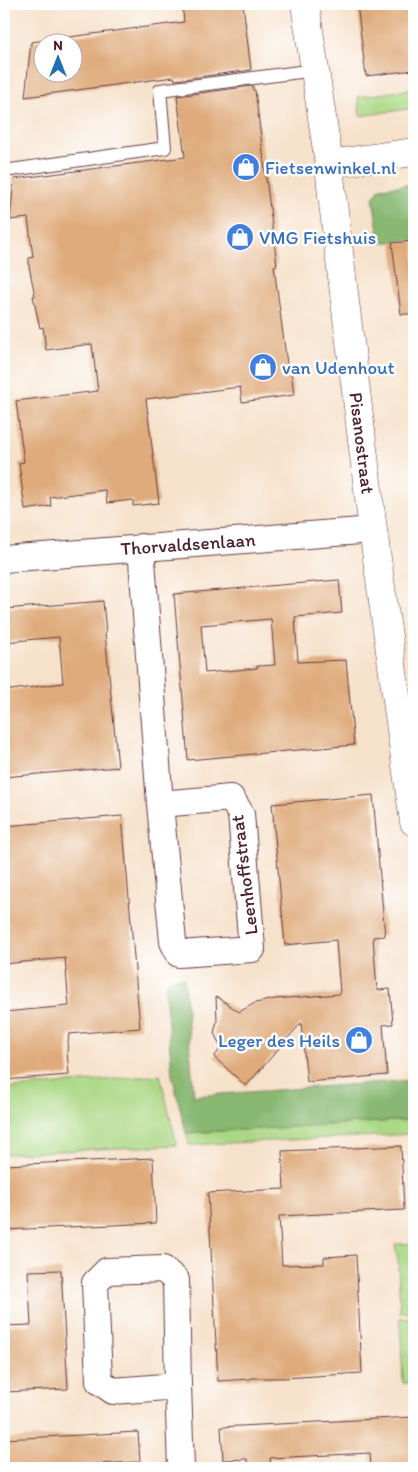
<svg xmlns="http://www.w3.org/2000/svg" width="418" height="1472" viewBox="0 0 418 1472" font-family="Itim,sans-serif">
<rect width="100%" height="100%" fill="#fff"/>
<filter id="ink" filterUnits="userSpaceOnUse"><feTurbulence type="fractalNoise" baseFrequency=".02" numOctaves="2"/><feDisplacementMap in="SourceGraphic" scale="10" xChannelSelector="R" yChannelSelector="G"/><feConvolveMatrix kernelMatrix="1 2 1 2 8 2 1 2 1" color-interpolation-filters="sRGB"/></filter>
<filter id="wash" filterUnits="userSpaceOnUse"><feTurbulence type="fractalNoise" baseFrequency=".0096" numOctaves="4" result="noise"/><feDisplacementMap in="SourceGraphic" scale="20" xChannelSelector="R" yChannelSelector="G"/><feGaussianBlur stdDeviation="1.12" result="paint"/><feColorMatrix in="noise" values="0 0 0 0 0 0 0 0 0 0 0 0 0 0 0 0 0 1.4 0 .05"/><feComposite in="paint" operator="in"/></filter>
<g filter="url(#wash)">
<rect width="100%" height="100%" fill="#f6e1ca"/>
<path fill="#abd884" stroke="#7a7c58" d="M 414,89 L 414,108 L 360,116 L 358,97 Z
M 160,1075 L 177,1145 L 4,1154 L 4,1089 Z
M 414,1120 L 414,1134 L 189,1145 L 186,1133 Z
M 395,1244 L 414,1244 L 414,1312 L 400,1312 L 398,1260 Z
M 400,1318 L 414,1318 L 414,1383 L 403,1383 Z"/>
<path fill="#88b872" stroke="#696c4e" d="M 414,184 L 414,239 L 380,243 L 373,198 L 380,188 Z
M 184,978 L 194,1096 L 414,1080 L 414,1120 L 186,1133 L 172,1075 L 165,987 C 168,977 175,978 184,978 Z"/>
<g id="blocks">
<path fill="#dfab7b" fill-rule="evenodd" d="M 182,4 L 243,4 L 251,70 L 175,80 L 174,77 L 25,97 L 31,42 L 184,22 ZM 42,42 L 72,42 L 72,72 L 42,72 Z
M 357,4 L 408,4 L 414,50 L 414,70 L 366,76 Z
M 253,86 L 253,90 L 255,90 L 277,265 L 274,266 L 288,372 L 291,371 L 294,395 L 242,402 L 240,387 L 146,399 L 159,503 L 133,506 L 133,500 L 107,503 L 105,490 L 50,497 L 51,506 L 25,510 L 19,463 L 24,462 L 16,401 L 98,391 L 92,344 L 46,350 L 43,327 L 40,328 L 33,296 L 35,296 L 29,266 L 29,258 L 33,257 L 28,218 L 10,220 L 14,179 L 185,157 L 177,96 Z
M 414,241 L 414,314 L 401,314 L 392,243 Z
M 339,580 L 342,613 L 295,617 L 298,662 L 346,660 L 354,745 L 188,760 L 174,594 ZM 271,619 L 275,665 L 257,666 L 257,668 L 205,673 L 201,625 Z
M 103,601 L 106,633 L 105,633 L 118,767 L 4,777 L 4,691 L 63,683 L 59,637 L 4,642 L 4,609 Z
M 373,795 L 385,936 L 373,937 L 377,990 L 390,989 L 393,1024 L 383,1025 L 387,1075 L 307,1082 L 301,1023 L 246,1086 L 214,1057 L 221,1048 L 214,1033 L 217,1021 L 216,996 L 239,1012 L 255,1003 L 275,999 L 340,994 L 336,940 L 285,945 L 272,804 Z
M 122,816 L 140,1028 L 69,1034 L 67,1052 L 69,1075 L 4,1080 L 4,1012 L 69,1006 L 65,958 L 4,964 L 4,826 Z
M 401,1146 L 404,1210 L 279,1216 L 282,1265 L 324,1264 L 324,1257 L 356,1255 L 362,1373 L 284,1378 L 251,1378 L 251,1379 L 218,1381 L 208,1193 L 284,1189 L 282,1151 Z
M 153,1158 L 156,1223 L 4,1230 L 4,1165 Z
M 61,1270 L 68,1389 L 4,1392 L 4,1326 L 31,1325 L 28,1271 Z
M 414,1417 L 414,1468 L 371,1468 L 370,1453 L 270,1458 L 271,1468 L 248,1468 L 247,1459 L 223,1460 L 221,1427 Z
M 138,1432 L 140,1462 L 93,1464 L 93,1468 L 46,1468 L 46,1467 L 4,1468 L 4,1439 Z"/>
</g>
</g>
<g filter="url(#ink)">
<use href="#blocks" fill-opacity="0" stroke="#643c43" stroke-width="1"/>
<g fill="none" stroke-linecap="round" stroke-linejoin="round">
<g stroke="#643c43" stroke-width="14">
<path id="service" d="M 4,171 L 165,148 L 160,90 L 315,70"/>
</g>
<g stroke="#643c43" stroke-width="28">
<path id="minor" d="M 141,547 L 160,804
M 4,559 L 373,530
M 231,798 L 241,814 L 252,949 L 179,954 L 173,942 L 160,804 Z
M 163,1269 L 176,1280 L 178,1386 L 113,1391 L 99,1381 L 95,1283 L 107,1271 Z
M 178,1386 L 181,1468"/>
</g>
<g stroke="#643c43" stroke-width="29">
<path id="tertiary" d="M 305,4 L 329,164 L 332,195 L 373,530 L 414,822
M 329,164 L 414,152"/>
</g>
<use href="#service" stroke="#fff" stroke-width="12"/>
<use href="#minor" stroke="#fff" stroke-width="26"/>
<use href="#tertiary" stroke="#fff" stroke-width="28"/>
</g>
</g>
<defs>
<g id="shop-disc" transform="scale(1.4375)"><circle r="9.5" fill="#3f7fe0" stroke="#fff"/><path d="M-5-2.5h2.3a2.7 3.5 0 0 1 5.4 0H5L5.5 6h-11ZM-1.5-2.5h3a1.5 2.3 0 0 0-3 0Z" fill="#fff"/></g>
</defs>
<g fill-rule="evenodd">
<use href="#shop-disc" x="246" y="167"/>
<use href="#shop-disc" x="240" y="237"/>
<use href="#shop-disc" x="263" y="367"/>
<use href="#shop-disc" x="359" y="1040"/>
</g>
<g text-anchor="middle" dominant-baseline="central" stroke-width="5" stroke-linejoin="round" paint-order="stroke">
<g font-size="19" fill="#366cbe" stroke="#fff" text-anchor="start">
<text x="265" y="167">Fietsenwinkel.nl</text>
<text x="259" y="237">VMG Fietshuis</text>
<text x="282" y="367">van Udenhout</text>
<text x="340" y="1040" text-anchor="end">Leger des Heils</text>
</g>
<g font-size="19" fill="#4a1f2b" stroke="#fff">
<text transform="translate(362 443) rotate(83)">Pisanostraat</text>
<text transform="translate(188 544) rotate(-4)">Thorvaldsenlaan</text>
<text transform="translate(244 875) rotate(-97)">Leenhoffstraat</text>
</g>
</g>
<rect width="418" height="1472" fill="none" stroke="#fff" stroke-width="20"/>
<g transform="translate(58 58)"><circle r="24" fill="#ffffff" stroke="#b7a5aa"/>
<path d="M0-4L9 19L0 12L-9 19Z" fill="#1f6fb2"/>
<text y="-8" font-size="14" font-weight="bold" text-anchor="middle" fill="#4a1f2b">N</text>
</g>
</svg>
